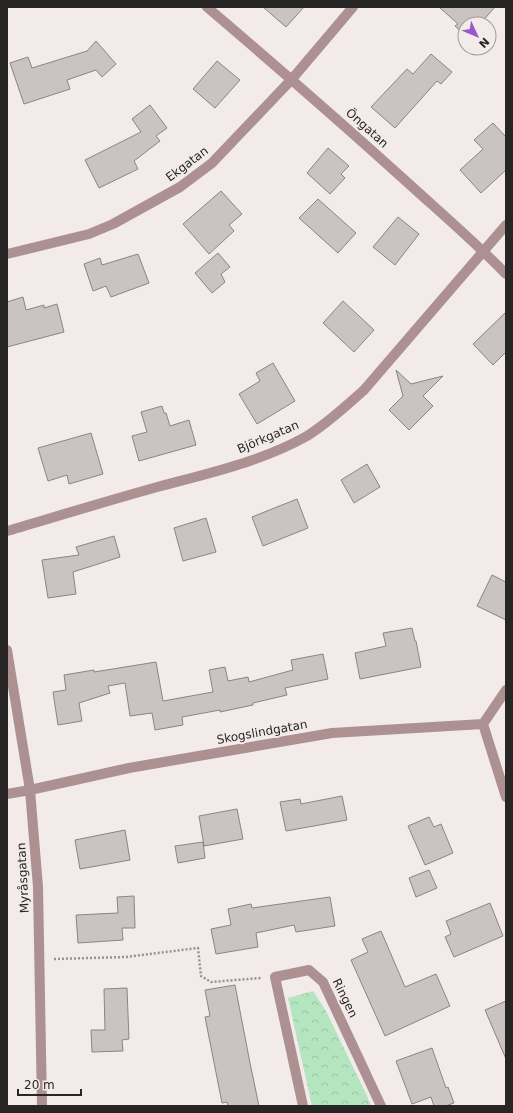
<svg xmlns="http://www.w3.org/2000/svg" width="513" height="1113" viewBox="0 0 513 1113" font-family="'DejaVu Sans',sans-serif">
<defs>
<pattern id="forest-crowns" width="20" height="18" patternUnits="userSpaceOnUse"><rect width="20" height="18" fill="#b4e5bf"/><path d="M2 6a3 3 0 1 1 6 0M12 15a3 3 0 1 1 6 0" fill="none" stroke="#9bc4a4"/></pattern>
</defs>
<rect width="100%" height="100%" fill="#f2ebe9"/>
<path fill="url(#forest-crowns)" d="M 313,991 L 326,1011 L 367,1096 L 371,1106 L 312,1106 L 288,998 Z"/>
<path fill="#c9c3c1" stroke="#8a8482" d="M 263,7 L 304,7 L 286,27 Z
M 439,7 L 495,7 L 480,24 L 465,24 L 465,35 L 455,26 L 458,24 Z
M 96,41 L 116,64 L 102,77 L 96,70 L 67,80 L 70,89 L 24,104 L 10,63 L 28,57 L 32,68 L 87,51 Z
M 431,54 L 452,72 L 441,84 L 437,81 L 395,128 L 371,107 L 407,69 L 413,74 Z
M 217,61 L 240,80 L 215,108 L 193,89 Z
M 150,105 L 167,128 L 156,136 L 160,141 L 134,161 L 138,169 L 99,188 L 85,160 L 141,132 L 132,119 Z
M 493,123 L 506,137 L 506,170 L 481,193 L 460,170 L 483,149 L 474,140 Z
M 328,148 L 349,166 L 341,174 L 345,178 L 330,194 L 307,173 Z
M 221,191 L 242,214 L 229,225 L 234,231 L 209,254 L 183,224 Z
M 318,199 L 356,233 L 338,253 L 299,218 Z
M 398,217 L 419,234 L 395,265 L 373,247 Z
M 218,253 L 230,267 L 221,274 L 225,282 L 212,293 L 195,273 Z
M 138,254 L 149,283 L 111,297 L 106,286 L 93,291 L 84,264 L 100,258 L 102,265 Z
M 23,297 L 26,310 L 44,305 L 44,308 L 57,304 L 64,332 L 7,347 L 7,302 Z
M 343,301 L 374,330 L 354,352 L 323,323 Z
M 506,312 L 506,352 L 493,365 L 473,344 Z
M 273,363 L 295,401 L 257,424 L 239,394 L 260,381 L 256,373 Z
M 396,370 L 411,384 L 443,376 L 423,396 L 433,406 L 409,430 L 389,410 L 403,396 Z
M 162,406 L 164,413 L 166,413 L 170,426 L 189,420 L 196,445 L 139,461 L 132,436 L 147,432 L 141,412 Z
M 91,433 L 103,474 L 69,484 L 67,475 L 48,481 L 38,448 Z
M 367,464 L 380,487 L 354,503 L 341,480 Z
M 297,499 L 308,528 L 263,546 L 252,517 Z
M 206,518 L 216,552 L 183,561 L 174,528 Z
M 114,536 L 120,557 L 73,572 L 76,594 L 48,598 L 42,560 L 79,555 L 76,547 Z
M 492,575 L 506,582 L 506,620 L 477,606 Z
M 412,628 L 415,641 L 416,641 L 421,667 L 360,679 L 355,653 L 386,646 L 383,633 Z
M 323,654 L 328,679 L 285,688 L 287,695 L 253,703 L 253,705 L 220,712 L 220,710 L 182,717 L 183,725 L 155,730 L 152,713 L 130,716 L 125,683 L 108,686 L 110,693 L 79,703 L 82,721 L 58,725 L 53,692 L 66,690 L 64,675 L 94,670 L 94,672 L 156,662 L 163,701 L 213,692 L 209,670 L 225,667 L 228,681 L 248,677 L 249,682 L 293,670 L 291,660 Z
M 342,796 L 347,820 L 286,831 L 280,802 L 300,799 L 301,804 Z
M 237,809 L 243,839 L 204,846 L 199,816 Z
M 429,817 L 434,827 L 441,824 L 453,853 L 425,865 L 408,826 Z
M 125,830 L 130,860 L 80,869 L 75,840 Z
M 203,842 L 205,858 L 178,863 L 175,846 Z
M 429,870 L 437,888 L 416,897 L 409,878 Z
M 134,896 L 135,928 L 122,928 L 123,940 L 78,943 L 76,915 L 118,913 L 117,897 Z
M 330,897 L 335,926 L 296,932 L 294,925 L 256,933 L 258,947 L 216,954 L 211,929 L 231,925 L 228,909 L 251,904 L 252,908 Z
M 490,903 L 503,936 L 454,957 L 445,937 L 451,934 L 446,921 Z
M 381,931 L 405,987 L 436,974 L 450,1006 L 385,1036 L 351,960 L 368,952 L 362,939 Z
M 235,985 L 250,1063 L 259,1106 L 228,1106 L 227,1102 L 222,1103 L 205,1017 L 210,1016 L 205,990 Z
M 127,988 L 129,1039 L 122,1040 L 123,1051 L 92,1052 L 91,1030 L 105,1030 L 104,989 Z
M 506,1001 L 506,1059 L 485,1010 Z
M 432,1048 L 446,1088 L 448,1087 L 454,1103 L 445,1106 L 434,1106 L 431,1097 L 412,1104 L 396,1061 Z"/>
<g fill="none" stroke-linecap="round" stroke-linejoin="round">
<path stroke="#979391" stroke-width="2.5" stroke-dasharray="2 2" stroke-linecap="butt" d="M 54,959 L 126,957 L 198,948 L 201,976 L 211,982 L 261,978"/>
<path stroke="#ad9092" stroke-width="10" d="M 207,7 C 275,65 342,123 408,183 C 441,213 475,242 506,274
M 7,254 L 89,234 L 113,224 L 180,187 L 212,163 L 292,79 L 353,7
M 7,531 C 58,516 110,500 161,486 C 210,473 263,461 307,436 C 328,423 346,406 364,390 L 506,225
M 7,650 L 30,790 L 38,887 L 42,1106
M 483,724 L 506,797
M 483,724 L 506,690
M 7,794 L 30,790 L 129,768 L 332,733 L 483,724
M 303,1106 L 275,977 L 309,970 L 323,982 L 381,1106"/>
</g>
<g text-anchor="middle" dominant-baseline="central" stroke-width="4" stroke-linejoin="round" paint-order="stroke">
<g font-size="12" fill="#282625" stroke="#f2ebe9">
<text transform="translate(367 128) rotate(42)">Öngatan</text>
<text transform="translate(187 164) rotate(-37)">Ekgatan</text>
<text transform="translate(268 437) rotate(-23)">Björkgatan</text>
<text transform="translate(262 732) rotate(-10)">Skogslindgatan</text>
<text transform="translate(23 878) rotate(-93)">Myråsgatan</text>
<text transform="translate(345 998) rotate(64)">Ringen</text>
</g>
</g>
<rect width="513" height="1113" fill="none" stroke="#282625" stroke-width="16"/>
<g transform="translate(477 36) rotate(134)"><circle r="19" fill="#f2ebe9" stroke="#a19c9b"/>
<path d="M0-3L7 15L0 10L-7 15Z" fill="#9957cc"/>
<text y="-6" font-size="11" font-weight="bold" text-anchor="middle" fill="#282625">N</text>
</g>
<path d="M18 1089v6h63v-6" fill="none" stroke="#282625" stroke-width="2"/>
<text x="24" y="1089" font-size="12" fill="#282625" stroke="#f2ebe9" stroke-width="3" paint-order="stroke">20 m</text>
</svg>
